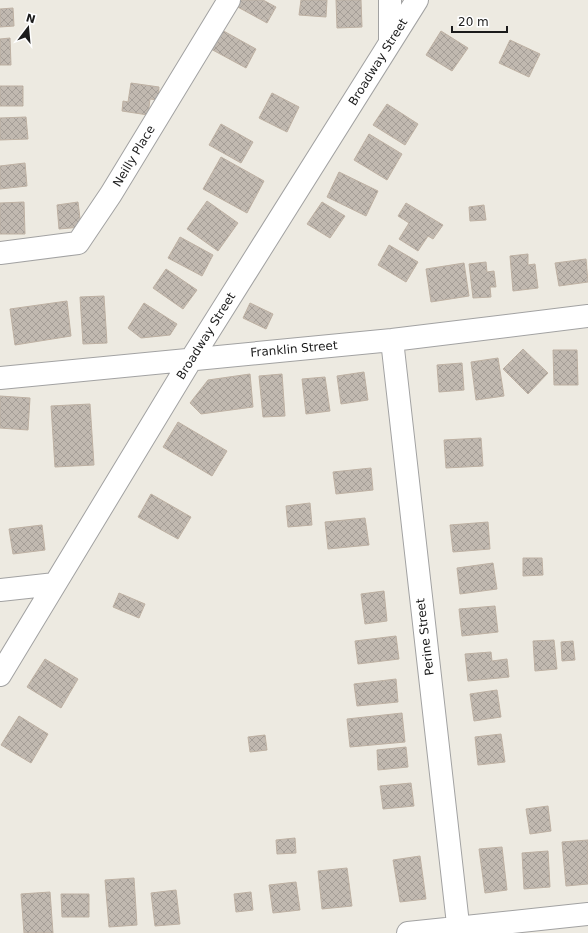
<svg xmlns="http://www.w3.org/2000/svg" width="588" height="933" viewBox="0 0 588 933" font-family="'DejaVu Sans',sans-serif">
<defs>
<pattern id="building-cross-hatch" width="8" height="8" patternUnits="userSpaceOnUse"><rect width="8" height="8" fill="#c1b9b0"/><path d="M0 0l8 8M0 8l8-8" fill="none" stroke="#a59e97"/></pattern>
</defs>
<rect width="100%" height="100%" fill="#edeae1"/>
<path fill="url(#building-cross-hatch)" stroke="#beb1a3" d="M 240,0 L 263,0 L 276,7 L 267,23 L 236,6 Z
M 301,0 L 327,0 L 326,17 L 299,15 Z
M 336,0 L 361,0 L 362,27 L 337,28 Z
M 13,8 L 14,26 L 0,27 L 0,9 Z
M 220,29 L 256,49 L 246,68 L 209,48 Z
M 441,31 L 468,48 L 452,71 L 426,55 Z
M 10,38 L 11,65 L 0,65 L 0,39 Z
M 510,40 L 540,54 L 529,77 L 499,63 Z
M 131,83 L 159,87 L 158,100 L 150,99 L 148,115 L 122,111 L 123,101 L 128,102 Z
M 0,86 L 23,86 L 23,106 L 0,106 Z
M 272,93 L 299,107 L 287,132 L 259,118 Z
M 387,104 L 418,124 L 405,145 L 373,125 Z
M 26,117 L 28,139 L 0,140 L 0,118 Z
M 221,124 L 253,142 L 241,163 L 209,145 Z
M 369,134 L 402,154 L 387,180 L 354,160 Z
M 221,157 L 264,181 L 247,213 L 203,189 Z
M 25,163 L 27,186 L 0,189 L 0,166 Z
M 339,172 L 378,191 L 366,216 L 327,197 Z
M 207,201 L 238,223 L 218,251 L 187,229 Z
M 24,202 L 25,234 L 0,234 L 0,203 Z
M 78,202 L 81,227 L 59,229 L 57,205 Z
M 322,202 L 345,216 L 330,238 L 307,224 Z
M 406,203 L 443,225 L 433,239 L 428,236 L 418,251 L 399,239 L 409,223 L 398,216 Z
M 484,205 L 486,220 L 470,221 L 469,207 Z
M 180,237 L 213,255 L 202,276 L 168,258 Z
M 389,245 L 418,262 L 406,282 L 378,265 Z
M 528,254 L 528,265 L 535,264 L 538,288 L 513,291 L 510,256 Z
M 586,259 L 588,282 L 559,286 L 555,263 Z
M 486,262 L 487,272 L 494,271 L 496,287 L 490,287 L 491,297 L 473,298 L 469,264 Z
M 464,263 L 469,296 L 431,302 L 426,269 Z
M 166,269 L 197,290 L 183,309 L 153,288 Z
M 104,296 L 107,343 L 83,344 L 80,297 Z
M 67,301 L 71,336 L 15,345 L 10,309 Z
M 144,303 L 177,324 L 170,335 L 141,338 L 128,328 Z
M 250,303 L 273,314 L 266,329 L 243,318 Z
M 523,349 L 548,373 L 528,394 L 503,369 Z
M 553,350 L 577,350 L 578,385 L 554,385 Z
M 498,358 L 504,396 L 476,400 L 471,362 Z
M 462,363 L 464,390 L 439,392 L 437,365 Z
M 364,372 L 368,400 L 341,404 L 337,376 Z
M 250,374 L 253,407 L 201,414 L 190,403 L 208,380 Z
M 282,374 L 285,416 L 263,417 L 259,376 Z
M 325,377 L 330,411 L 306,414 L 302,379 Z
M 0,396 L 30,398 L 28,430 L 0,428 Z
M 90,404 L 94,465 L 55,467 L 51,406 Z
M 178,422 L 227,451 L 212,476 L 163,447 Z
M 481,438 L 483,466 L 446,468 L 444,440 Z
M 371,468 L 373,490 L 336,494 L 333,472 Z
M 151,494 L 191,517 L 178,539 L 138,517 Z
M 310,503 L 312,525 L 288,527 L 286,506 Z
M 365,518 L 369,545 L 328,549 L 325,522 Z
M 488,522 L 490,549 L 453,552 L 450,525 Z
M 42,525 L 45,550 L 13,554 L 9,529 Z
M 523,558 L 542,558 L 543,575 L 523,576 Z
M 493,563 L 497,589 L 460,594 L 457,568 Z
M 384,591 L 387,621 L 365,624 L 361,594 Z
M 119,593 L 145,604 L 139,618 L 113,607 Z
M 495,606 L 498,632 L 462,636 L 459,609 Z
M 396,636 L 399,659 L 358,664 L 355,641 Z
M 554,640 L 557,669 L 535,671 L 533,641 Z
M 573,641 L 575,660 L 562,661 L 561,642 Z
M 491,652 L 492,661 L 507,659 L 509,677 L 468,681 L 465,654 Z
M 45,659 L 78,679 L 61,708 L 27,687 Z
M 396,679 L 398,702 L 357,706 L 354,684 Z
M 497,690 L 501,717 L 474,721 L 470,694 Z
M 402,713 L 405,742 L 350,747 L 347,719 Z
M 19,716 L 48,734 L 31,763 L 1,745 Z
M 501,734 L 505,762 L 478,765 L 475,737 Z
M 265,735 L 267,750 L 250,752 L 248,737 Z
M 406,747 L 408,767 L 378,770 L 377,750 Z
M 411,783 L 414,806 L 383,809 L 380,786 Z
M 548,806 L 551,831 L 530,834 L 526,809 Z
M 295,838 L 296,853 L 277,854 L 276,840 Z
M 588,840 L 588,884 L 566,886 L 562,842 Z
M 502,847 L 507,890 L 485,893 L 479,849 Z
M 548,851 L 550,887 L 524,889 L 522,853 Z
M 420,856 L 426,899 L 400,902 L 393,860 Z
M 347,868 L 352,906 L 322,909 L 318,871 Z
M 134,878 L 137,925 L 109,927 L 105,880 Z
M 296,882 L 300,910 L 273,913 L 269,885 Z
M 176,890 L 180,924 L 155,926 L 151,893 Z
M 50,892 L 53,933 L 24,933 L 21,894 Z
M 251,892 L 253,910 L 236,912 L 234,894 Z
M 61,894 L 89,894 L 89,917 L 62,917 Z"/>
<g fill="none" stroke-linecap="round" stroke-linejoin="round">
<g stroke="#a2a2a2" stroke-width="24">
<path id="minor" d="M 390,43 L 390,0
M 0,253 L 78,243 L 111,194 L 229,0
M 392,340 L 459,933
M 0,378 L 392,340 L 588,316
M 0,590 L 55,584
M 0,675 L 192,358 L 417,0
M 408,933 L 588,914"/>
</g>
<use href="#minor" stroke="#fff" stroke-width="22"/>
</g>
<g text-anchor="middle" dominant-baseline="central" stroke-width="3" stroke-linejoin="round" paint-order="stroke">
<g font-size="12" fill="#1b1b1b" stroke="#fff">
<text transform="translate(378 62) rotate(-58)">Broadway Street</text>
<text transform="translate(134 156) rotate(-59)">Neilly Place</text>
<text transform="translate(206 336) rotate(-58)">Broadway Street</text>
<text transform="translate(294 349) rotate(-5)">Franklin Street</text>
<text transform="translate(425 637) rotate(-97)">Perine Street</text>
</g>
</g>
<g transform="translate(28 28) rotate(16)" stroke="#ffffff" stroke-width="3" paint-order="stroke">
<path d="M0-3L7 15L0 10L-7 15Z" fill="#1b1b1b"/>
<text y="-6" font-size="11" font-weight="bold" text-anchor="middle" fill="#1b1b1b">N</text>
</g>
<path d="M452 26v6h55v-6" fill="none" stroke="#1b1b1b" stroke-width="2"/>
<text x="458" y="26" font-size="12" fill="#1b1b1b" stroke="#ffffff" stroke-width="3" paint-order="stroke">20 m</text>
</svg>
